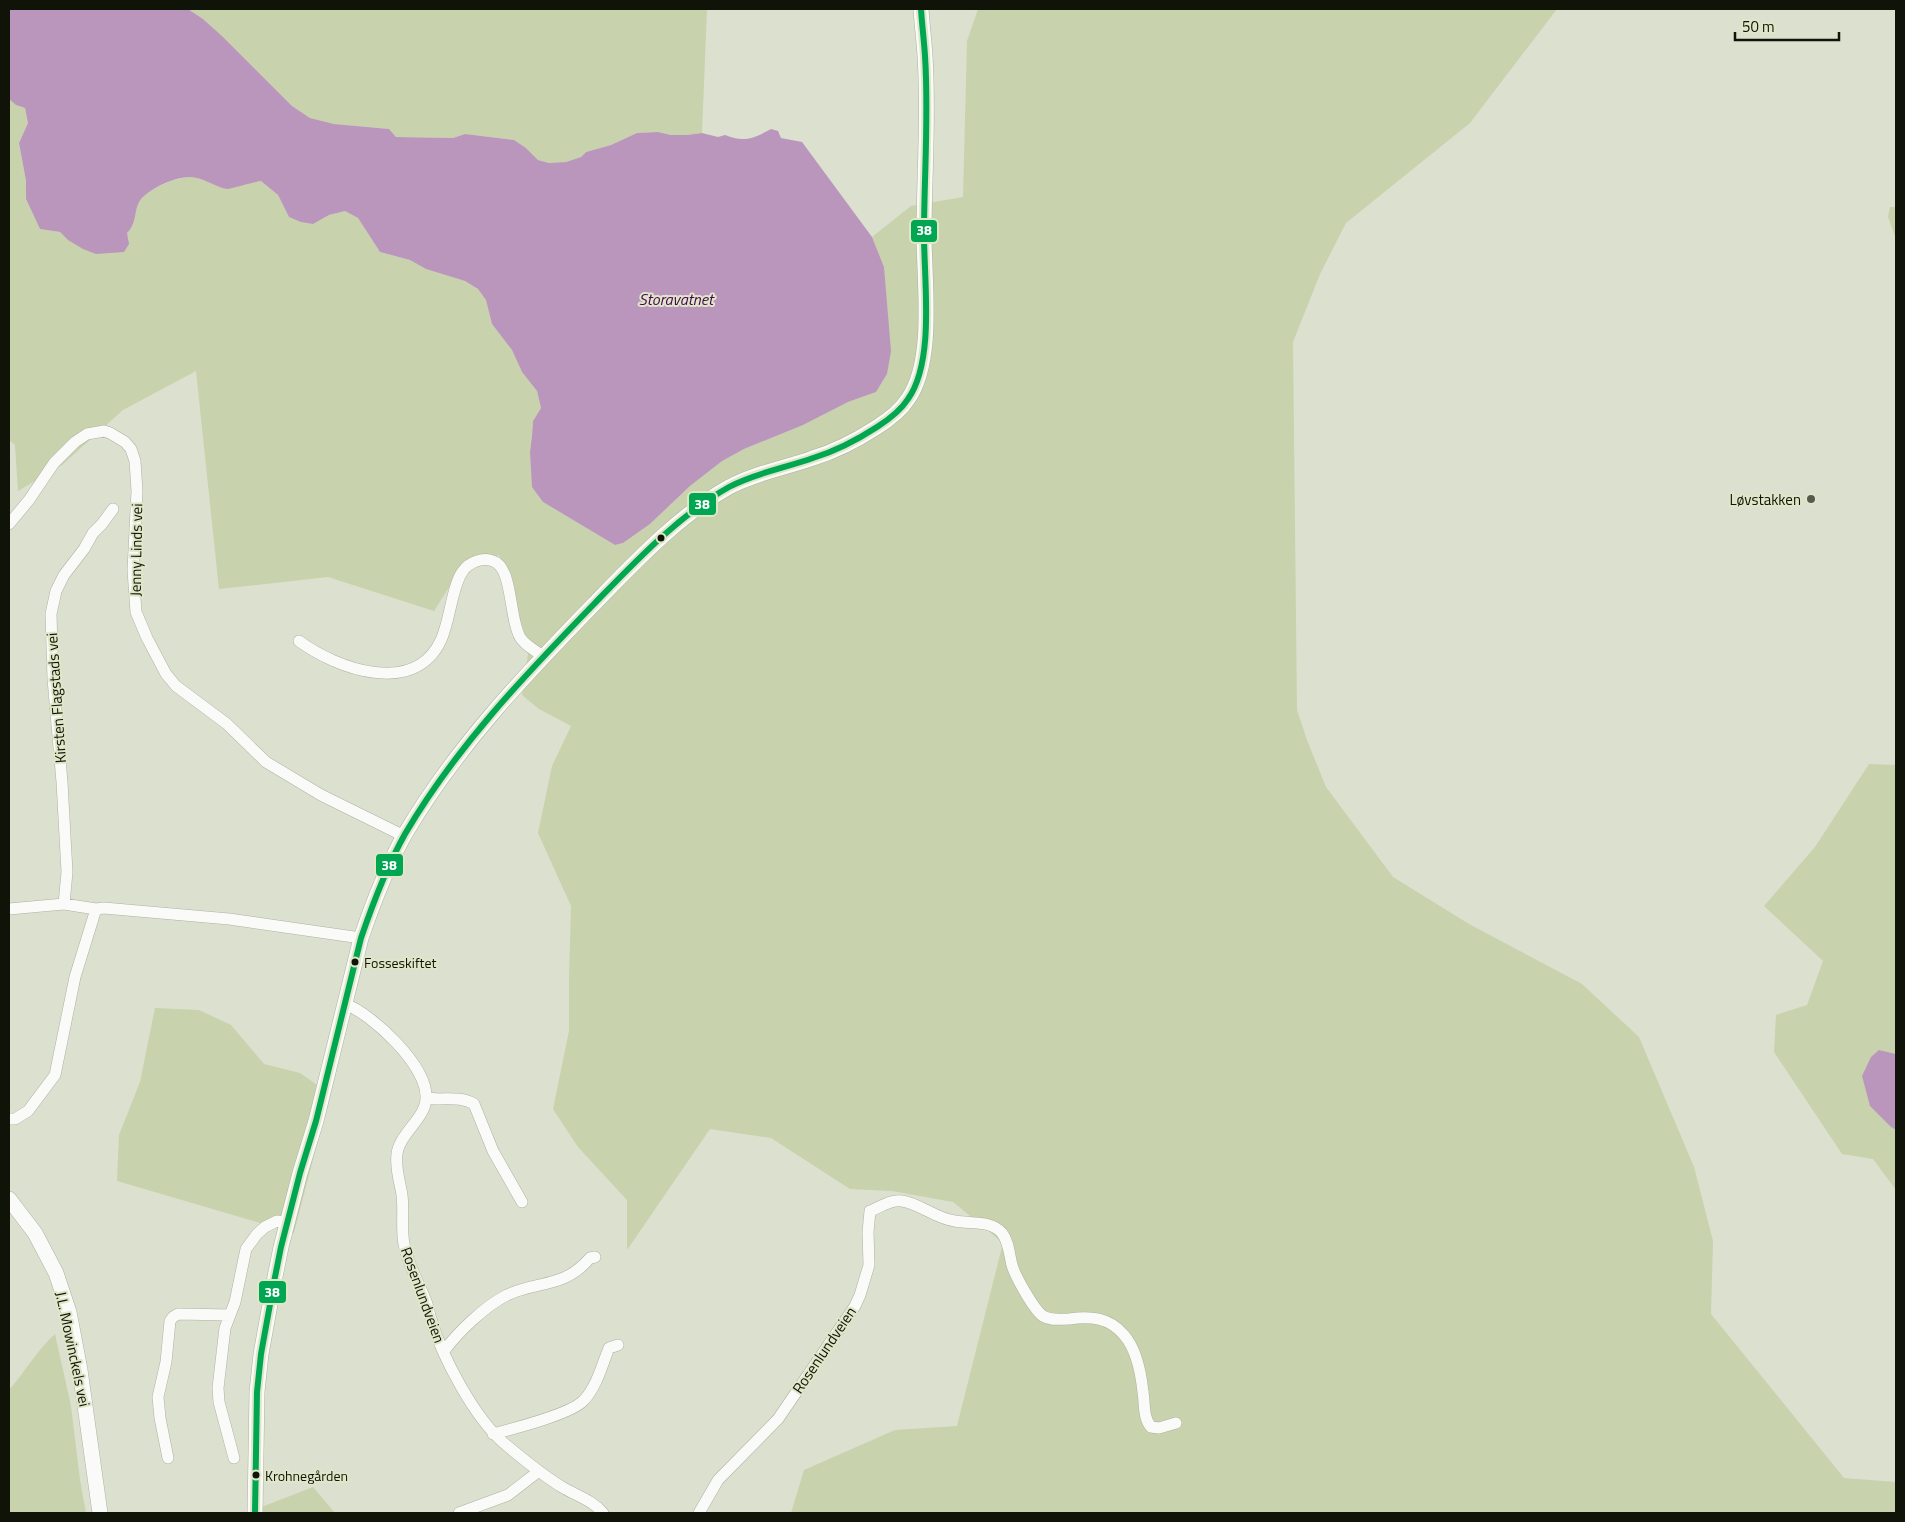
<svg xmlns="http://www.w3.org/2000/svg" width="1905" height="1522" viewBox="0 0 1905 1522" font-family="'Titillium Web',sans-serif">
<rect width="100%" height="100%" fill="#dce0cf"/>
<path fill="#c8d2ac" d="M 188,9 L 707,9 L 702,133 L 687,135 L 671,135 L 658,132 L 637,133 L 611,145 L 586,152 L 581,157 L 566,162 L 549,163 L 538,160 L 526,148 L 514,140 L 465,134 L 453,138 L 396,137 L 389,129 L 334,124 L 310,118 L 292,106 L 222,36 L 203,19 Z
M 978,9 L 1557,9 L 1470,123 L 1346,223 L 1320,274 L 1293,342 L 1297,710 L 1307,740 L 1326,787 L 1393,877 L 1469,924 L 1582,984 L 1639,1037 L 1694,1167 L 1713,1241 L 1711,1314 L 1844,1478 L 1896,1482 L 1896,1513 L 791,1513 L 804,1470 L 895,1430 L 957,1426 L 1003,1243 L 953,1202 L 892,1191 L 850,1189 L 771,1138 L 710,1129 L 627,1250 L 627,1200 L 578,1147 L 553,1109 L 569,1031 L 569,979 L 571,906 L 538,833 L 552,766 L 571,726 L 539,709 L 522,695 L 529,647 L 499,555 L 460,570 L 434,611 L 328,577 L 219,589 L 196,371 L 123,410 L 62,465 L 18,491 L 15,445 L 9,440 L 9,99 L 16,105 L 25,108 L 28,123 L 19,143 L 26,181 L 26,199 L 40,229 L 60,232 L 68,240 L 127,233 C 139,222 132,206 144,196 C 156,186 175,178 190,177 C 202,177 215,187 227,188 C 231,189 254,182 261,181 L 278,195 L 289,217 L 313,224 L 329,215 L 345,211 L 358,218 L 380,252 L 410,260 L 426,269 L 465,281 L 478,289 L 486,299 L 492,324 L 512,350 L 522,372 L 537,391 L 541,408 L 533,421 L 530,452 L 543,502 L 615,545 L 623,543 L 650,524 L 690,486 L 722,460 L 744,449 L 803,425 L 848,402 L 876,392 L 887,374 L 884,267 L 872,237 L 911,206 L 963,197 L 967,41 Z
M 1890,207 L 1896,207 L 1896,239 L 1888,217 Z
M 1869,764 L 1896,765 L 1896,1054 L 1879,1050 L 1891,1127 L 1896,1130 L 1896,1190 L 1873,1159 L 1842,1154 L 1774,1052 L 1776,1015 L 1807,1005 L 1823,961 L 1764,906 L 1815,847 Z
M 155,1008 L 199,1010 L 231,1025 L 264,1064 L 300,1073 L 330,1094 L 294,1233 L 117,1181 L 119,1135 L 140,1082 Z
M 55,1334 L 71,1406 L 80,1480 L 86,1513 L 9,1513 L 9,1390 C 25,1372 37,1350 55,1334 Z
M 313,1487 L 335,1513 L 253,1513 L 254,1510 Z"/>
<path fill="#ba96bc" d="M 9,9 L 188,9 L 203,19 L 222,36 L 292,106 L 310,118 L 334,124 L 389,129 L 396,137 L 453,138 L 465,134 L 514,140 L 526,148 L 538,160 L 549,163 L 566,162 L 581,157 L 586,152 L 611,145 L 637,133 L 658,132 L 671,135 L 687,135 L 702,133 L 718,137 L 725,135 C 744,143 754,138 771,129 L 778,131 L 781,138 L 802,142 L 872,237 L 884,267 L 891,351 L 887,374 L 876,392 L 848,402 L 803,425 L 744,449 L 722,461 L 690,486 L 650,524 L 623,543 L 615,545 L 543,502 L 532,487 L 530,452 L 532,435 L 533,421 L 541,408 L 537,391 L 522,372 L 512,350 L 492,324 L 486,300 L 478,289 L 465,281 L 426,269 L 410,260 L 380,252 L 358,218 L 345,211 L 329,215 L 313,224 L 301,222 L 289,217 L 278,195 L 261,181 C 254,182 231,189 227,189 C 215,187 202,177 190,177 C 175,177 156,186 144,196 C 132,206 139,222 127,233 L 129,244 L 124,252 L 96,254 L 83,249 L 68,240 L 60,232 L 40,229 L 26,199 L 26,181 L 19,143 L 28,123 L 25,108 L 16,105 L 9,99 Z
M 1879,1050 L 1896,1054 L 1896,1130 L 1891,1127 L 1870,1106 L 1862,1076 L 1871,1057 Z"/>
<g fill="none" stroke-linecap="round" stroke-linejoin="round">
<g stroke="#aeb1a4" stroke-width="12">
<path id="minor" d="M 9,524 L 29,500 L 54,463 L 75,442 L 87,434 L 104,431 L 110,433 L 125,442 L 131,449 L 135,461 L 137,491 L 133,570 L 136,612 L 147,638 L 166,674 L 176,686 L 227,724 L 266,762 L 321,795 L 404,836
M 299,641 C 337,669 415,697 441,640 C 450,621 452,585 463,571 C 469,562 483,557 493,561 C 513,567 509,619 520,637 C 524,645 536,651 543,656
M 64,904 L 67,872 L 62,782 L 53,679 L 51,614 L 56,591 L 64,575 L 84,549 L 93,533 L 102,524 L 113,509
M 9,909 L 64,904 L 96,909 L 104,908 L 229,919 L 361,938
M 345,1004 C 372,1014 428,1066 426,1098 C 426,1118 399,1134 397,1154 C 395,1168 400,1182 402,1195 C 404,1211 401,1228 404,1244 C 408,1266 420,1284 427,1304 C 429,1309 429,1314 431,1319 C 442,1357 475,1419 505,1444 C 523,1459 542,1475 562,1487 C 577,1496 592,1500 603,1513
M 426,1098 C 442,1101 460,1095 474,1104 L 493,1151 L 522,1202
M 9,1119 L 15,1119 L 28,1111 L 55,1075 L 75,977 L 96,909
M 444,1351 C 458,1332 485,1306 507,1295 C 539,1280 563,1289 590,1258 L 595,1257
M 493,1434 C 512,1429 572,1414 584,1400 C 597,1386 602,1365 609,1348 L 618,1345
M 168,1458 L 160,1418 L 158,1397 L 166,1362 L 170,1321 L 173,1317 L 178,1314 L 230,1315
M 234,1458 L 219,1402 L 218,1388 L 225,1328 L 235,1302 L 246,1249 L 257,1234 L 265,1227 L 277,1221 L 288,1223
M 459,1513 L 508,1495 L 539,1471
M 699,1513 L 718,1480 L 778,1419 L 855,1306 L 860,1295 L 869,1265 L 868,1232 L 870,1211 C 881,1207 891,1199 902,1201 C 921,1204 936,1219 955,1221 C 970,1224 991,1220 1002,1233 C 1009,1242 1009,1254 1012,1265 C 1015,1276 1034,1310 1043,1316 C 1051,1321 1060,1319 1069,1319 C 1090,1316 1109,1317 1124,1335 C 1137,1350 1141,1373 1143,1392 C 1145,1404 1143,1418 1151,1427 L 1159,1428 L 1176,1423"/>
</g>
<g stroke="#aeb1a4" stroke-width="16">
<path id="secondary" d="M 9,1199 L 35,1233 L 56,1273 L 69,1312 L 80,1370 L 100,1513
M 255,1513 L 257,1392 L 261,1354 L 275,1277 L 281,1247 L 300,1173 L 316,1121 L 361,938 C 373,903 387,866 405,834 C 456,747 525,675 594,604 C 634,563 679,515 729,487 C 755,473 785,468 813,458 C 836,451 857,440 877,427 C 888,420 901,410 908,399 C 935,361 924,281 924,235 C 924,176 929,116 925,56 C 924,40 922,25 921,9"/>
</g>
<use href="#minor" stroke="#fafaf8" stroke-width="11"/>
<use href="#secondary" stroke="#fafaf8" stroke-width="15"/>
<g stroke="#dfe7c8" stroke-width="10">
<path id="bus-1" d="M 255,1513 L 257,1392 L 261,1354 L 275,1277 L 281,1247 L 300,1173 L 316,1121 L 361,938 C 373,903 387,866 405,834 C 456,747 525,675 594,604 C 634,563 679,515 729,487 C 755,473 785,468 813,458 C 836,451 857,440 877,427 C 888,420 901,410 908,399 C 935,361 924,281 924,235 C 924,176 929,116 925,56 C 924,40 922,25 921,9"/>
</g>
<use href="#bus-1" stroke="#00a651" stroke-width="6"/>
</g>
<circle fill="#575b4e" stroke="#dfe7c8" stroke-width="2" cx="1811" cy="499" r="5"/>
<g fill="#101308" stroke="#dfe7c8" stroke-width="2">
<circle cx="661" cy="538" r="4.5"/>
<circle cx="355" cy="962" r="4.5"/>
<circle cx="256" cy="1475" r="4.5"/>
</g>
<g text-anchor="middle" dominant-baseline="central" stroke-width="4" stroke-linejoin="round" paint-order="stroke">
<g font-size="14" fill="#101308" stroke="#dfe7c8" text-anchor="start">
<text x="364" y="962">Fosseskiftet</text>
<text x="265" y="1475">Krohnegården</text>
</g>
<g font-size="15" fill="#101308" stroke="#dfe7c8" text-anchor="end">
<text x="1801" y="499">Løvstakken</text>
</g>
<g font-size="15" fill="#101308" stroke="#dfe7c8">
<text transform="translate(136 550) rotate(-89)">Jenny Linds vei</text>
<text transform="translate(56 698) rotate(-94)">Kirsten Flagstads vei</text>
<text transform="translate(423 1295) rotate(70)">Rosenlundveien</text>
<text transform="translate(73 1349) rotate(78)">J.L. Mowinckels vei</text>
<text transform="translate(824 1350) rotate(-56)">Rosenlundveien</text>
</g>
<g font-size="16" font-style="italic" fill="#470152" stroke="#dfe7c8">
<text x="676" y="299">Storavatnet</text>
</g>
</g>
<g stroke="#dfe7c8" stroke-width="2">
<rect x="910" y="219" width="28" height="24" rx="5" fill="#00a651"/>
<rect x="688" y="492" width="29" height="24" rx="5" fill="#00a651"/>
<rect x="375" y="853" width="29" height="24" rx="5" fill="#00a651"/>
<rect x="258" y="1280" width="29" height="24" rx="5" fill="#00a651"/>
</g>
<g font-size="14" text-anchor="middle" font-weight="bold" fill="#fff">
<text x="924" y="235">38</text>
<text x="702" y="509">38</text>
<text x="389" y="870">38</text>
<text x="272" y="1297">38</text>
</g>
<rect width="1905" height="1522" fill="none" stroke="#101308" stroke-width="20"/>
<path d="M1735 32v8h104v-8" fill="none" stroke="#101308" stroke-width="2.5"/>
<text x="1742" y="32" font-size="15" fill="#101308" stroke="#dfe7c8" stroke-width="4" paint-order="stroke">50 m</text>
</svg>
